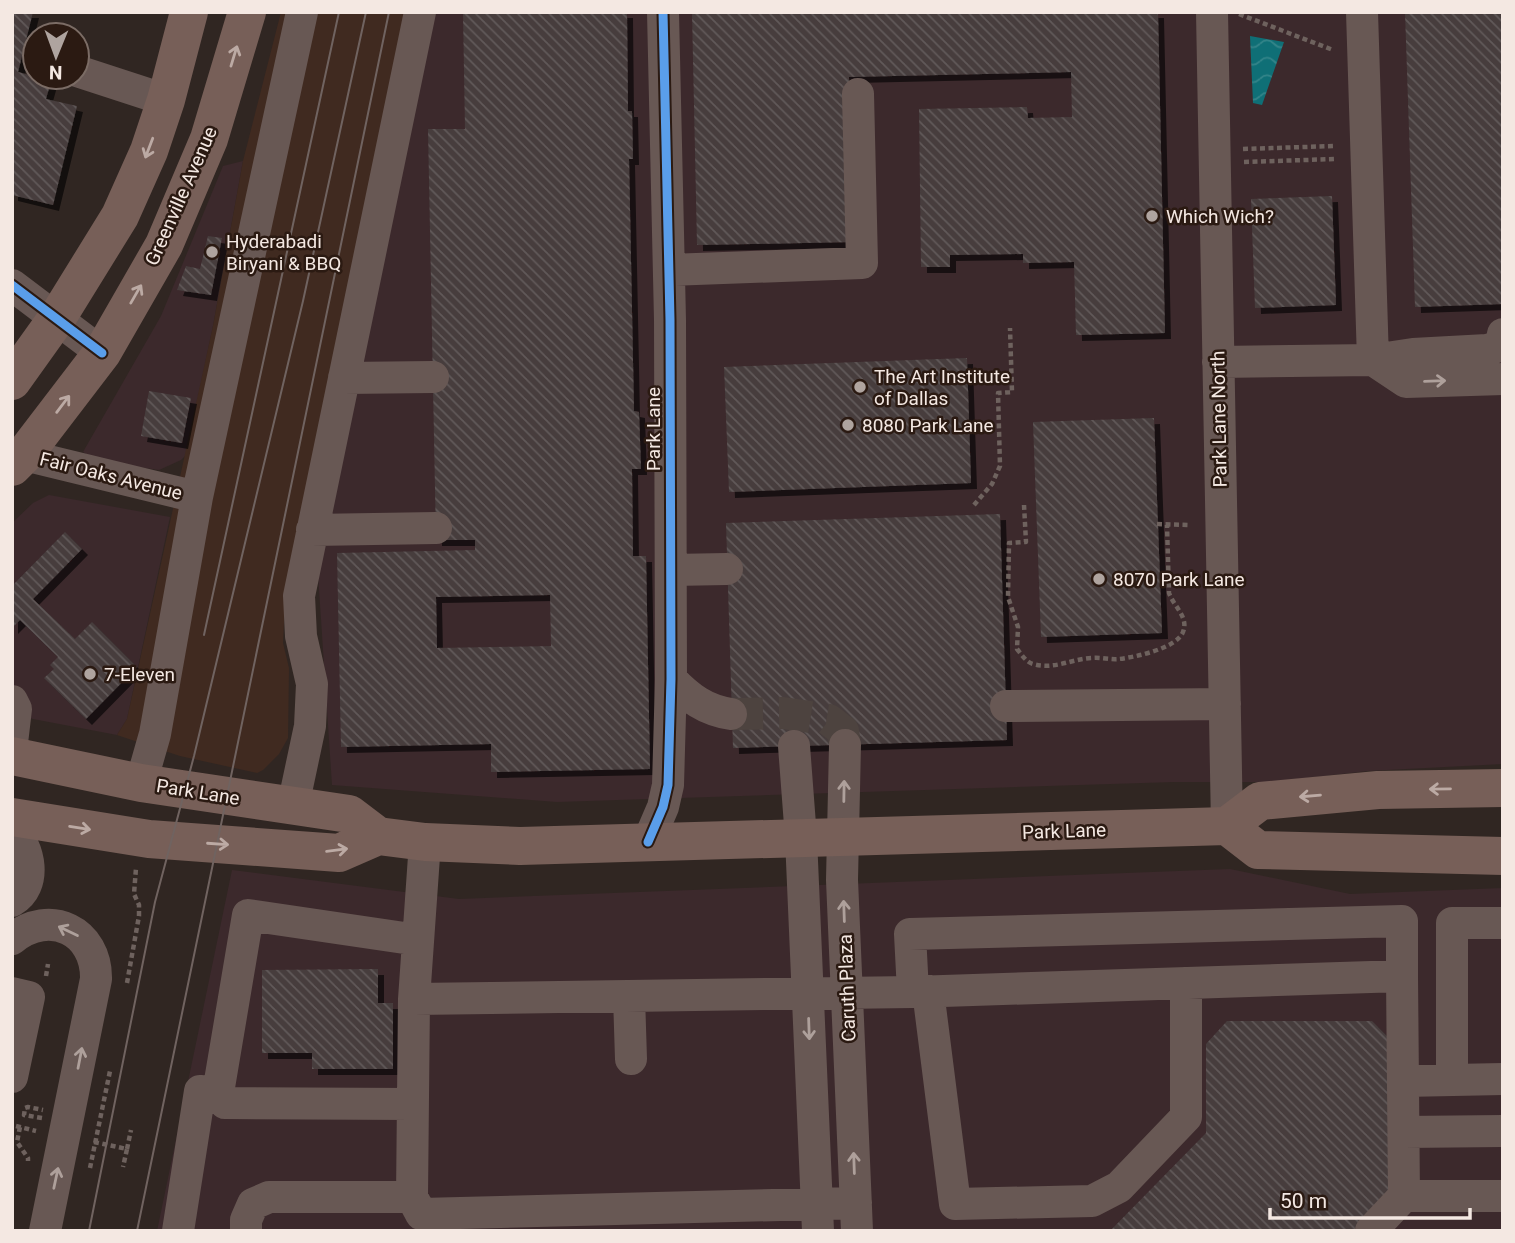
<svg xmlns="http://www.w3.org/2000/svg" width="1515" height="1243" viewBox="0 0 1515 1243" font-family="Roboto,sans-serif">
<defs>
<pattern id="water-waves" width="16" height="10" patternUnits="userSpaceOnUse" patternTransform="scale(1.75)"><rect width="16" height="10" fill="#0f6f76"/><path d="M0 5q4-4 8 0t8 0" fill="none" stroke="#338489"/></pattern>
<pattern id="building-back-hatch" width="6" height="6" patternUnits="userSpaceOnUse" patternTransform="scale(1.75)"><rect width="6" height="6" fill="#463d3d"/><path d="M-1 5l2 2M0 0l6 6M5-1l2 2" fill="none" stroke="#615959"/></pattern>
<filter id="shadow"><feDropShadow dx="6" dy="6" stdDeviation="0" flood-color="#0009"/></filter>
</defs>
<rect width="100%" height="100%" fill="#302622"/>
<path fill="#3c292c" d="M 420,12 L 1503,12 L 1503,764 L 1368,771 L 1272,782 L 1174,782 L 557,802 L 332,785 L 316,544 Z
M 243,161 L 213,326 L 186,455 L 181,460 L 159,470 L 110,463 L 91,457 L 83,452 L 161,316 L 223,166 Z
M 49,495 L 170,517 L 127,719 L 117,735 L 12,715 L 12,523 L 33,503 Z
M 1230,869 L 1350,894 L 1503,888 L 1503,1231 L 157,1231 L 232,870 L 459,899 Z"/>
<path fill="#402a20" d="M 281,12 L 406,12 L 285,602 L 283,643 L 289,668 L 288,738 L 279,754 L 263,770 L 257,773 L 180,756 L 117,735 L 127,719 L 213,326 L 243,161 Z"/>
<path fill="url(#water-waves)" d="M 1250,36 L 1284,42 L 1262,105 L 1253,103 Z"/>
<path fill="url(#building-back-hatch)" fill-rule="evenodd" filter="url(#shadow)" d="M 12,12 L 33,12 L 18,72 L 51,81 L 46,99 L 77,106 L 53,205 L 12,195 Z
M 463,12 L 627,12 L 628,111 L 632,111 L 633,159 L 629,159 L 634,411 L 639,412 L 641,469 L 632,469 L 633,556 L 646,556 L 650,769 L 491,772 L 491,744 L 341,747 L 337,553 L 475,550 L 475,540 L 436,540 L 428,129 L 465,129 ZM 550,595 L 551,646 L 437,648 L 436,597 Z
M 692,12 L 1158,12 L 1165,333 L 1076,335 L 1074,262 L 1023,263 L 1023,254 L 950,255 L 950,267 L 921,267 L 919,109 L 1027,107 L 1028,118 L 1072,117 L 1071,72 L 849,77 L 852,242 L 697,245 Z
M 1405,12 L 1503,12 L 1503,304 L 1415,307 Z
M 1332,196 L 1336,305 L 1255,308 L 1251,199 Z
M 208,236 L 222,238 L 211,295 L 177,290 L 186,266 L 200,269 Z
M 967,358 L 971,483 L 729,492 L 724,367 Z
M 149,391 L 191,398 L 182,443 L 141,436 Z
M 1154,418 L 1162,633 L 1041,637 L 1033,422 Z
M 1000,514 L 1007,740 L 733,748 L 726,523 Z
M 65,532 L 82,549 L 33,599 L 75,639 L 92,622 L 137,667 L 86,719 L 44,678 L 54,669 L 50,665 L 58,657 L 20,620 L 12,628 L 12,586 Z
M 378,969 L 378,1003 L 393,1003 L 393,1069 L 312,1069 L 312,1053 L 262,1053 L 262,970 Z
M 1227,1021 L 1372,1021 L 1391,1040 L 1393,1189 L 1353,1231 L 1110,1231 L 1206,1133 L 1206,1044 Z"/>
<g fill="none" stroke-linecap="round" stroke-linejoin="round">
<path stroke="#4d433f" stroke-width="32" stroke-dasharray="32 16" stroke-linecap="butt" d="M 731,714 L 783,713 L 810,717 L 829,720 L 843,731 L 845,745"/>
<path stroke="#6e625e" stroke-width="4.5" stroke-dasharray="5 3.5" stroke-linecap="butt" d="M 1239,14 L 1333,50
M 1243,149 L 1335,146
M 1244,162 L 1336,159
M 974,505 L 992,484 L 1000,466 L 998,393 L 1012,392 L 1010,328
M 1024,505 L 1026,542 L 1009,543 L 1008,597 L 1018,627 L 1017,649 C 1022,655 1026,662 1033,664 C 1054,670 1071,659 1092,658 C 1101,657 1110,660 1119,659 C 1136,657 1177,648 1183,632 C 1189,617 1174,607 1169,593 L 1167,525
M 1157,524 L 1190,525
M 46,976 L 48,964
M 127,983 L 139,916 L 139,905 L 134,894 L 136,868
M 42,1118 L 24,1115 L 25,1108 L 28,1107 L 43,1110
M 16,1126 L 36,1131
M 20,1127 L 17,1142 L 28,1158 L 28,1161
M 94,1142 L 127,1149 L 123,1167
M 127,1149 L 131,1130
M 90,1168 L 110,1071"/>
<path stroke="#685854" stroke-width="32" d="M 1212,12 L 1227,826
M 1362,12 L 1373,360
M 77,71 L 166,100
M 669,270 L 862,263 L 858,94
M 12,285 L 102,353
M 1373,360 L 1406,382 L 1503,379
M 1218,362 L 1373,360 L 1413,354 L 1487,350 C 1497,348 1501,345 1503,334
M 344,378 L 433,377
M 24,455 L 197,497
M 312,530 L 436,528
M 672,570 L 727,569
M 671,679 C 689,698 705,710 731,714
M 12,701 L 16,709 L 12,743
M 1006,706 L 1225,704
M 845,745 L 842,880 L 857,1231
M 794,746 L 801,838 L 818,1231
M 141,783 L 155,734 L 197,497 L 302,12
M 293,806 L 310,726 L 312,684 L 301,636 L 299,596 L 420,12
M 12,830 C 30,847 38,886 12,901
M 425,842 L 414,999 L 913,992 L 1402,976 L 1404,1196 L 1371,1231
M 648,842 L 663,807 L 668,785 L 671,679 L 670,320 L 663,12
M 12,939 C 50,908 97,931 96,979 L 45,1231
M 928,991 L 955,1204 L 1092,1201 L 1119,1187 L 1186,1117 L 1186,983
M 913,992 L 910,934 L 1402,921 L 1402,976
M 12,993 L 29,997 L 12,1077
M 629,996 L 631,1059
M 414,999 L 412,1197 L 421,1214 L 856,1203
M 1452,1080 L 1452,923 L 1503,923
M 1403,1081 L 1503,1079
M 412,1104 L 225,1103 L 218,1093 L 248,915 L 418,940
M 1404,1132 L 1503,1131
M 1404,1196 L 1503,1196
M 178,1231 L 200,1091 L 218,1093
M 246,1231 L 246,1220 L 253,1204 L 269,1197 L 412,1197"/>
<path stroke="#775f58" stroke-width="38" d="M 12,381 L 57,318 L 120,216 L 149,151 L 166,100 L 189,12
M 12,467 L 24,455 L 102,353 L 164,245 L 209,139 L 247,12
M 12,756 L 141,783 L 349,814 L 378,836 L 425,842 L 520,846 L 1227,826 L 1260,801 L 1378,790 L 1503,788
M 12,817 L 149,839 L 339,853 L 378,836
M 1227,826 L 1258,850 L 1503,856"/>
<path stroke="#706360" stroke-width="2" d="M 204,635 L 339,12
M 89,1231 L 155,902 L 194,756 L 303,301 L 366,12
M 137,1231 L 389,12"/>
<g stroke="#2b1a12" stroke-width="13">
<path id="cycleway" d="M 12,285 L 102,353
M 648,842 L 663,807 L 668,785 L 671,679 L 670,320 L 663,12"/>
</g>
<use href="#cycleway" stroke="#5a9eea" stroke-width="9"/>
</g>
<defs><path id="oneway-shaft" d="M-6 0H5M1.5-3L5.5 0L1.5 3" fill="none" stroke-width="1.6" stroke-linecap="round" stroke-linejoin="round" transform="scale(1.75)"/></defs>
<g stroke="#bcaaa4">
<use href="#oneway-shaft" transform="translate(234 56) rotate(-73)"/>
<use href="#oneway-shaft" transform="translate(149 148) rotate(111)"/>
<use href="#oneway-shaft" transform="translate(136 294) rotate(-60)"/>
<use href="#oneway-shaft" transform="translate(63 404) rotate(-53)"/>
<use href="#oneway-shaft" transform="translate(1440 789) rotate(179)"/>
<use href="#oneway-shaft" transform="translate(1310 796) rotate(175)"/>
<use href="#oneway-shaft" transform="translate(80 828) rotate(9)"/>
<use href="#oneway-shaft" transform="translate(218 844) rotate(4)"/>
<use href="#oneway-shaft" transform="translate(337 850) rotate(-7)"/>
</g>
<g stroke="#aea09b">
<use href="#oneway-shaft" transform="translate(1435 381) rotate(-2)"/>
<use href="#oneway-shaft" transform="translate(844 791) rotate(-89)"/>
<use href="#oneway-shaft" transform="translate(844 911) rotate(-92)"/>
<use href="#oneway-shaft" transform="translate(68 931) rotate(-154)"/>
<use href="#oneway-shaft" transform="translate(809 1029) rotate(88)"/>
<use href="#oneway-shaft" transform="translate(80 1058) rotate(-79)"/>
<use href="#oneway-shaft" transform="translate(854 1163) rotate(-92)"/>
<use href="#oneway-shaft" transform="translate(56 1178) rotate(-78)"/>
</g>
<g fill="#afa49f" stroke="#2b1a12" stroke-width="2.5">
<circle cx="1152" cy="216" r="7"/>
<circle cx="212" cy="252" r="7"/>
<circle cx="860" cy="387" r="7"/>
<circle cx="848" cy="425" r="7"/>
<circle cx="1099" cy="579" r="7"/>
<circle cx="90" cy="674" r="7"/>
</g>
<g text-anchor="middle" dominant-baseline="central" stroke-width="5" stroke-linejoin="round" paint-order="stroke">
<g font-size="19" fill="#f4e8e2" stroke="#2b1a12">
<text transform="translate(181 196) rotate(-66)">Greenville Avenue</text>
<text transform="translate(1219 419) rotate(-91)">Park Lane North</text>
<text transform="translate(653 429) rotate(-90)">Park Lane</text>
<text transform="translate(111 476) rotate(14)">Fair Oaks Avenue</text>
<text transform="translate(198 792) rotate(9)">Park Lane</text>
<text transform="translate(1064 831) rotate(-2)">Park Lane</text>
<text transform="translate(847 988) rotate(-92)">Caruth Plaza</text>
</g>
<g font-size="19" fill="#f4e8e2" stroke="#2b1a12" text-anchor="start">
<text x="1166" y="216">Which Wich?</text>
<text x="226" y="241">Hyderabadi<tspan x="226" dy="22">Biryani &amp; BBQ</tspan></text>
<text x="874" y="376">The Art Institute<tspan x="874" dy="22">of Dallas</tspan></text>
<text x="862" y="425">8080 Park Lane</text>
<text x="1113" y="579">8070 Park Lane</text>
<text x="104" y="674">7-Eleven</text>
</g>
</g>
<rect width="1515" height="1243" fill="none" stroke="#f4e8e2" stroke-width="28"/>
<g transform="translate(56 56) rotate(181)"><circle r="33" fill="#2b1a12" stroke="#7b6c65" stroke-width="2"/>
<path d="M0-5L12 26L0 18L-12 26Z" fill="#afa49f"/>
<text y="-10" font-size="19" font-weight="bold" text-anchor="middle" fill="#f4e8e2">N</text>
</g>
<path d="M1270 1208v10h200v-10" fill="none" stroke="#f4e8e2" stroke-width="3.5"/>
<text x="1280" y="1208" font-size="21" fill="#f4e8e2" stroke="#2b1a12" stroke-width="5" paint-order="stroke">50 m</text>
</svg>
